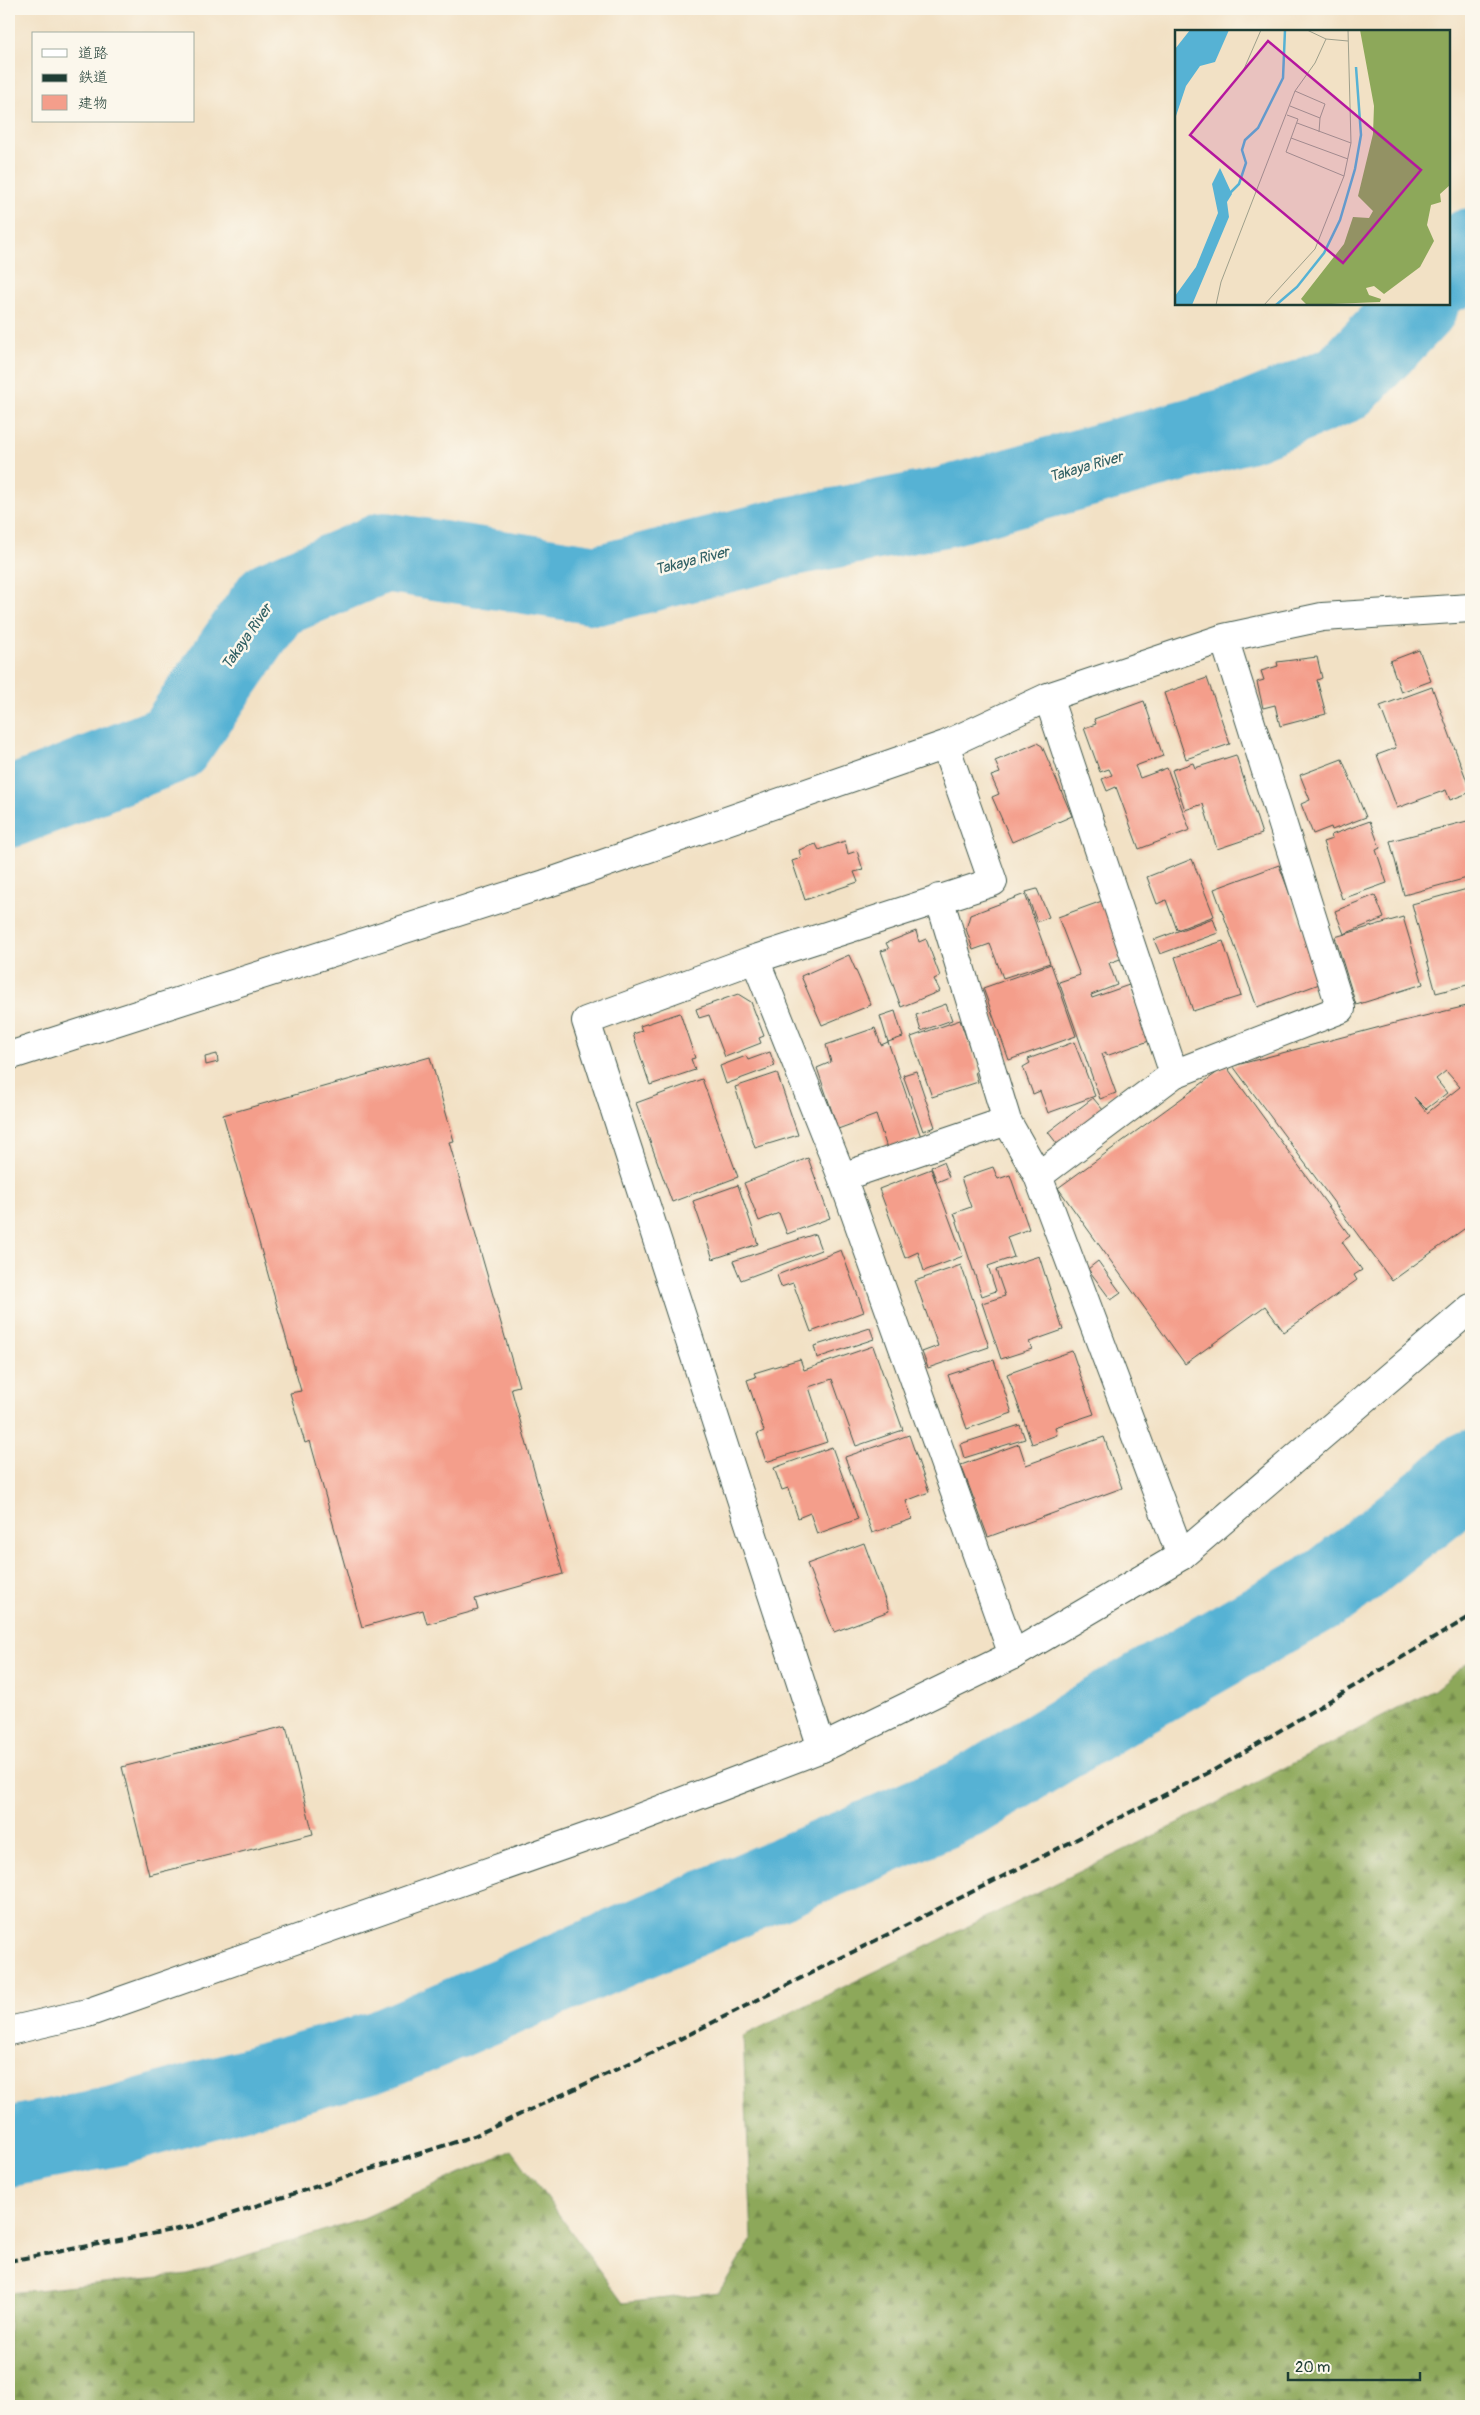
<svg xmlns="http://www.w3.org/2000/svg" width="1480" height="2415" viewBox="0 0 1480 2415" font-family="Pangolin,'Klee One',sans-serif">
<defs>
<pattern id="forest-firs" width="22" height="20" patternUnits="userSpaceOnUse" patternTransform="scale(1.25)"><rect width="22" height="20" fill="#8da85a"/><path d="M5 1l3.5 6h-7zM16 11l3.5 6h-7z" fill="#738a4b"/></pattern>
</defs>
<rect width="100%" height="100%" fill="#fbf7ec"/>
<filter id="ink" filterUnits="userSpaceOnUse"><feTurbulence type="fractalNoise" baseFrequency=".02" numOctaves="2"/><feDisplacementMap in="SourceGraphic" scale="10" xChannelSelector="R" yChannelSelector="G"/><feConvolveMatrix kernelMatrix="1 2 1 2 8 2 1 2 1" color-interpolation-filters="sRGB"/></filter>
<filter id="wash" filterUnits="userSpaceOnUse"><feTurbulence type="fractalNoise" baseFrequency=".0096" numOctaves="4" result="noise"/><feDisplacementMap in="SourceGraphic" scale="20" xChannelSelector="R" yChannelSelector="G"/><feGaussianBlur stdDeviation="1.12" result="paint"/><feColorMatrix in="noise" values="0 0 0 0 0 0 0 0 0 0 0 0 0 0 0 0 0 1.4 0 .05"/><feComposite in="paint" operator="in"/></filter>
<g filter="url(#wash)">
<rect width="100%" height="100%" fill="#f2e1c5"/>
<path fill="url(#forest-firs)" stroke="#567247" d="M 1471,1660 L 1471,2406 L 9,2406 L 9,2293 L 188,2274 L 366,2217 L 512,2150 L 623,2303 L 719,2292 L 752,2239 L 743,2036 L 1159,1833 L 1434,1690 Z"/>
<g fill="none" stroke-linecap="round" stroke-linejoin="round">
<path stroke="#56b2d4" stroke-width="80" d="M 1449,272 L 1471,248
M 9,808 L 173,743 L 272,600 L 384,552 L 597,585 L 788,537 L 944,507 L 1249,422 L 1344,383 L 1419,304
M 9,2147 L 115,2126 L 384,2049 L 967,1798 L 1123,1703 L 1331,1585 L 1439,1499 L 1471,1470"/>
</g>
<g id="blocks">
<path fill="#f49e8b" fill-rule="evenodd" d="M 1419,650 L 1431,681 L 1401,692 L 1390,661 Z
M 1317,657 L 1322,678 L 1317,680 L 1326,714 L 1280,726 L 1275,705 L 1263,708 L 1257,682 L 1264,680 L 1261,671 L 1278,666 L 1277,662 Z
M 1207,678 L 1230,744 L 1186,759 L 1164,693 Z
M 1432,687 L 1471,792 L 1450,800 L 1446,790 L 1397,808 L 1377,755 L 1396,748 L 1380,706 Z
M 1144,701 L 1163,756 L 1135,766 L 1140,778 L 1167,768 L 1190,830 L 1139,849 L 1116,787 L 1107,791 L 1102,779 L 1112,775 L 1109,769 L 1100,772 L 1084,728 L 1096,724 L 1094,719 Z
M 1037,743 L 1042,746 L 1072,816 L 1012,842 L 992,797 L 999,794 L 991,776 L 1000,773 L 995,761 Z
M 1236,755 L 1262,834 L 1217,849 L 1203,804 L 1185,810 L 1172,770 L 1193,763 L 1195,768 Z
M 1342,759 L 1366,817 L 1332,830 L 1331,827 L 1313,834 L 1301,804 L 1310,800 L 1300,775 Z
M 1471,820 L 1471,877 L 1404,895 L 1390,841 Z
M 1370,821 L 1380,848 L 1376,850 L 1387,883 L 1342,899 L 1323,842 L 1332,839 L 1331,835 Z
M 845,841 L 848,854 L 857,851 L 863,870 L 854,872 L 858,882 L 805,900 L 792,861 L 801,858 L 799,850 L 816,844 L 819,850 Z
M 1192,859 L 1214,916 L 1177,930 L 1166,900 L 1157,904 L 1147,877 Z
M 1279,865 L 1322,983 L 1257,1007 L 1214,889 Z
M 1471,888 L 1471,984 L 1436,993 L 1412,904 Z
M 1037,889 L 1049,917 L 1037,922 L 1026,892 Z
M 1025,894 L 1050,963 L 1003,978 L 990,944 L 973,950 L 966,929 L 970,915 Z
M 1375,895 L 1384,918 L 1344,934 L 1335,911 Z
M 1102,901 L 1123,958 L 1109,963 L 1117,985 L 1091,995 L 1092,998 L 1129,985 L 1149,1041 L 1106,1056 L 1106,1052 L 1102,1054 L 1116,1093 L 1100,1099 L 1059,982 L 1080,975 L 1058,917 Z
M 1403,917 L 1423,984 L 1356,1005 L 1335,937 Z
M 1213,918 L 1218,933 L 1160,954 L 1154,940 Z
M 916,931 L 919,942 L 926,939 L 940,976 L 934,979 L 940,991 L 901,1007 L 881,951 L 889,949 L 886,943 Z
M 1223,941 L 1241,996 L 1193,1011 L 1175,957 Z
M 849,955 L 871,1005 L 822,1025 L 801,976 Z
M 1051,964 L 1076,1036 L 1009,1060 L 983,988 Z
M 738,994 L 751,1002 L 764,1036 L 759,1038 L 761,1043 L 725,1057 L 709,1015 L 699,1018 L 696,1009 Z
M 946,1004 L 952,1020 L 921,1031 L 916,1015 Z
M 1471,1005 L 1471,1224 L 1392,1281 L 1233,1066 L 1399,1022 ZM 1446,1071 L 1460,1087 L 1427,1113 L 1414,1097 L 1426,1109 L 1447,1093 L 1436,1079 Z
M 895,1011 L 903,1037 L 888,1042 L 921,1137 L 887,1148 L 876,1115 L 838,1129 L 817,1068 L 831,1062 L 826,1045 L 875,1028 L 881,1045 L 888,1042 L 880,1016 Z
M 680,1013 L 695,1058 L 691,1059 L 695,1070 L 650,1085 L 633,1034 L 642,1031 L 640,1026 Z
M 960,1020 L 978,1071 L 975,1072 L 978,1082 L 932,1097 L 911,1037 Z
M 1074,1042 L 1095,1096 L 1048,1113 L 1040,1091 L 1033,1094 L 1023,1067 L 1030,1063 L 1028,1059 Z
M 770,1052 L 775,1066 L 726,1084 L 720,1066 L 746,1056 L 748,1060 Z
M 217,1054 L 218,1062 L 206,1065 L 205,1057 Z
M 430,1057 L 454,1141 L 449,1142 L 519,1386 L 511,1388 L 563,1574 L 475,1599 L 478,1610 L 427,1624 L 423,1610 L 362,1627 L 310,1441 L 305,1443 L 290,1393 L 301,1391 L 223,1115 Z
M 1226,1066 L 1350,1236 L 1342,1242 L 1362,1270 L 1354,1275 L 1357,1280 L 1284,1332 L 1265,1306 L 1185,1364 L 1058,1188 Z
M 916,1071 L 935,1127 L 923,1131 L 903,1075 Z
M 777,1073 L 798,1135 L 755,1148 L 735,1087 Z
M 702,1079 L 738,1177 L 672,1202 L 636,1103 Z
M 1093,1098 L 1103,1110 L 1058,1145 L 1048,1132 Z
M 808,1158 L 830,1218 L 787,1234 L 779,1213 L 759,1221 L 744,1183 Z
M 943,1162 L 949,1177 L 937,1182 L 931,1167 Z
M 993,1167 L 998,1179 L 1010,1175 L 1029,1229 L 1007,1237 L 1014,1257 L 988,1266 L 996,1291 L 982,1296 L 954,1213 L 971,1207 L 961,1178 Z
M 931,1169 L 963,1256 L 924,1271 L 918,1252 L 905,1258 L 879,1189 Z
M 738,1185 L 758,1244 L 713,1259 L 693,1201 Z
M 815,1234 L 821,1250 L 741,1280 L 733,1261 Z
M 841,1250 L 864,1312 L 811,1332 L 793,1283 L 781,1287 L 777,1275 Z
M 1039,1256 L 1063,1330 L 1029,1342 L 1032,1349 L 1001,1359 L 982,1303 L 1005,1296 L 996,1270 Z
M 1098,1261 L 1121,1293 L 1111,1300 L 1088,1269 Z
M 961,1265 L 989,1347 L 928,1368 L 922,1352 L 938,1346 L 915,1281 Z
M 870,1328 L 874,1339 L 817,1358 L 814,1346 Z
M 873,1346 L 903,1430 L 856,1446 L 832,1379 L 809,1387 L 827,1442 L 766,1462 L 757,1434 L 764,1431 L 747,1380 L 756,1377 L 754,1373 L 800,1359 L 804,1370 Z
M 1072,1351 L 1094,1414 L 1055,1427 L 1057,1435 L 1032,1444 L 1007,1374 Z
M 994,1360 L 1012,1413 L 967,1429 L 948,1375 Z
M 1020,1425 L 1025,1439 L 964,1458 L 960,1444 Z
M 909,1435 L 929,1492 L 906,1501 L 912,1519 L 872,1533 L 845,1457 Z
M 1104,1437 L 1122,1488 L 988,1537 L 961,1465 L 1019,1444 L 1026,1465 Z
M 832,1447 L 858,1519 L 817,1534 L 810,1513 L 798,1518 L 788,1488 L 782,1490 L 774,1468 Z
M 864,1543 L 889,1611 L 834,1632 L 807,1564 Z
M 286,1726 L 313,1834 L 149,1875 L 122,1767 Z"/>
</g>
</g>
<g filter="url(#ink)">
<use href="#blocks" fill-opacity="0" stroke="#3f564a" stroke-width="1"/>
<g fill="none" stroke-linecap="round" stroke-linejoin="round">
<g stroke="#3f564a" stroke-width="30">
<path id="street" d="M 939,898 L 1007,1121 L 1038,1176 L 1181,1556
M 755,959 L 842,1177 L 1013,1655
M 9,1056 L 545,884 L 945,745 L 1048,697 L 1224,638 L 1322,617 L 1471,608
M 1174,1074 L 1341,1009 L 1224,638
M 1038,1176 L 1174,1074 L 1048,697
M 842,1177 L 1007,1121
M 822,1748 L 586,1021 L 755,959 L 993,882 L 945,745"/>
</g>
<g stroke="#3f564a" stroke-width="30">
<path id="secondary" d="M 9,2031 L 87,2013 L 610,1829 L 822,1748 L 1013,1655 L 1181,1556 L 1471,1308"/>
</g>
<use href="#street" stroke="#fff" stroke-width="28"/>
<use href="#secondary" stroke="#fff" stroke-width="28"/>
<path stroke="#1f3d34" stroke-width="4" stroke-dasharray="8 4" stroke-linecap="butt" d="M 9,2261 L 193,2226 L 474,2136 L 660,2049 L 1214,1770 L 1471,1616"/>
</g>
</g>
<g text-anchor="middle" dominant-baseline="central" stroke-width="5" stroke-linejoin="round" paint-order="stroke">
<g font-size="15" font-style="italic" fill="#306064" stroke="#fbf7ec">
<text transform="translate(1086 467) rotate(-16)">Takaya River</text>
<text transform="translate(692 561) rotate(-14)">Takaya River</text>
<text transform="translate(247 637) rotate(-55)">Takaya River</text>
</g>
</g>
<g transform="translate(1175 30)">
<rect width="275" height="275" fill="#f2e1c5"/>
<path d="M 185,0 L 275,0 L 275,155 L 265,164 L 266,172 L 256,175 L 252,195 L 259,211 L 245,237 L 209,264 L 199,256 L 191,258 L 194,265 L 206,269 L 205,272 L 132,275 L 126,269 L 169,214 L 178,187 L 194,188 L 198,181 L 183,166 L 198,104 L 199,76 Z" fill="#8da85a"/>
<path d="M 15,0 L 54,0 L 40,32 L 25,36 L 11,56 L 0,89 L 0,19 ZM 45,138 L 57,164 L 52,172 L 54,187 L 17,275 L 0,275 L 0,266 L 21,237 L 43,183 L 37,154 Z" fill="#56b2d4"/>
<path fill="none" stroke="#56b2d4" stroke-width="2.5" d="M 51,167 L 64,154 L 71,133 L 67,120 L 70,110 L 83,98 L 108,48 L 110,0M 101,275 L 122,257 L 149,223 L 165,190 L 180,139 L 186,105 L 181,37"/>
<path fill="none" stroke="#9e9f8b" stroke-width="1" d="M 132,0 L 151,9 L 173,11M 69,39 L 86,0M 120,61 L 150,74 L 145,88M 115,76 L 145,88 L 144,102M 112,85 L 123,89 L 111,122 L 169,146M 122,93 L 176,113M 116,108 L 173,129M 41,275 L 46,252 L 120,61 L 140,33 L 151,9M 89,275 L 140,219 L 169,146 L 176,113 L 173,0"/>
<path fill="#b5179e" fill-opacity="0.15" stroke="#b5179e" stroke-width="2.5" d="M 93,11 L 246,140 L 168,233 L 15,105 Z"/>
<rect width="275" height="275" fill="none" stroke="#1f3d34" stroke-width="2.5"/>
</g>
<rect width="1480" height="2415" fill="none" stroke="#fbf7ec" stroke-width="30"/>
<rect x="32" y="32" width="162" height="90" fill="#fbf7ec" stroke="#a3ada2"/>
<rect x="42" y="49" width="25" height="8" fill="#ffffff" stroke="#a3ada2"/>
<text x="78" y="58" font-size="15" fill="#1f3d34">道路</text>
<rect x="42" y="74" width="25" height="8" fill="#1f3d34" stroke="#a3ada2"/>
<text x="78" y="82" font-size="15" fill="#1f3d34">鉄道</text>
<rect x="42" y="95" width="25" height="15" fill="#f49e8b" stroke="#a3ada2"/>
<text x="78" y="108" font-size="15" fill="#1f3d34">建物</text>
<path d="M1288 2372v8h132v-8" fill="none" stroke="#1f3d34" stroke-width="2.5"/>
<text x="1295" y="2372" font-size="15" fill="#1f3d34" stroke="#fbf7ec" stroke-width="4" paint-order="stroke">20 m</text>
</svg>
